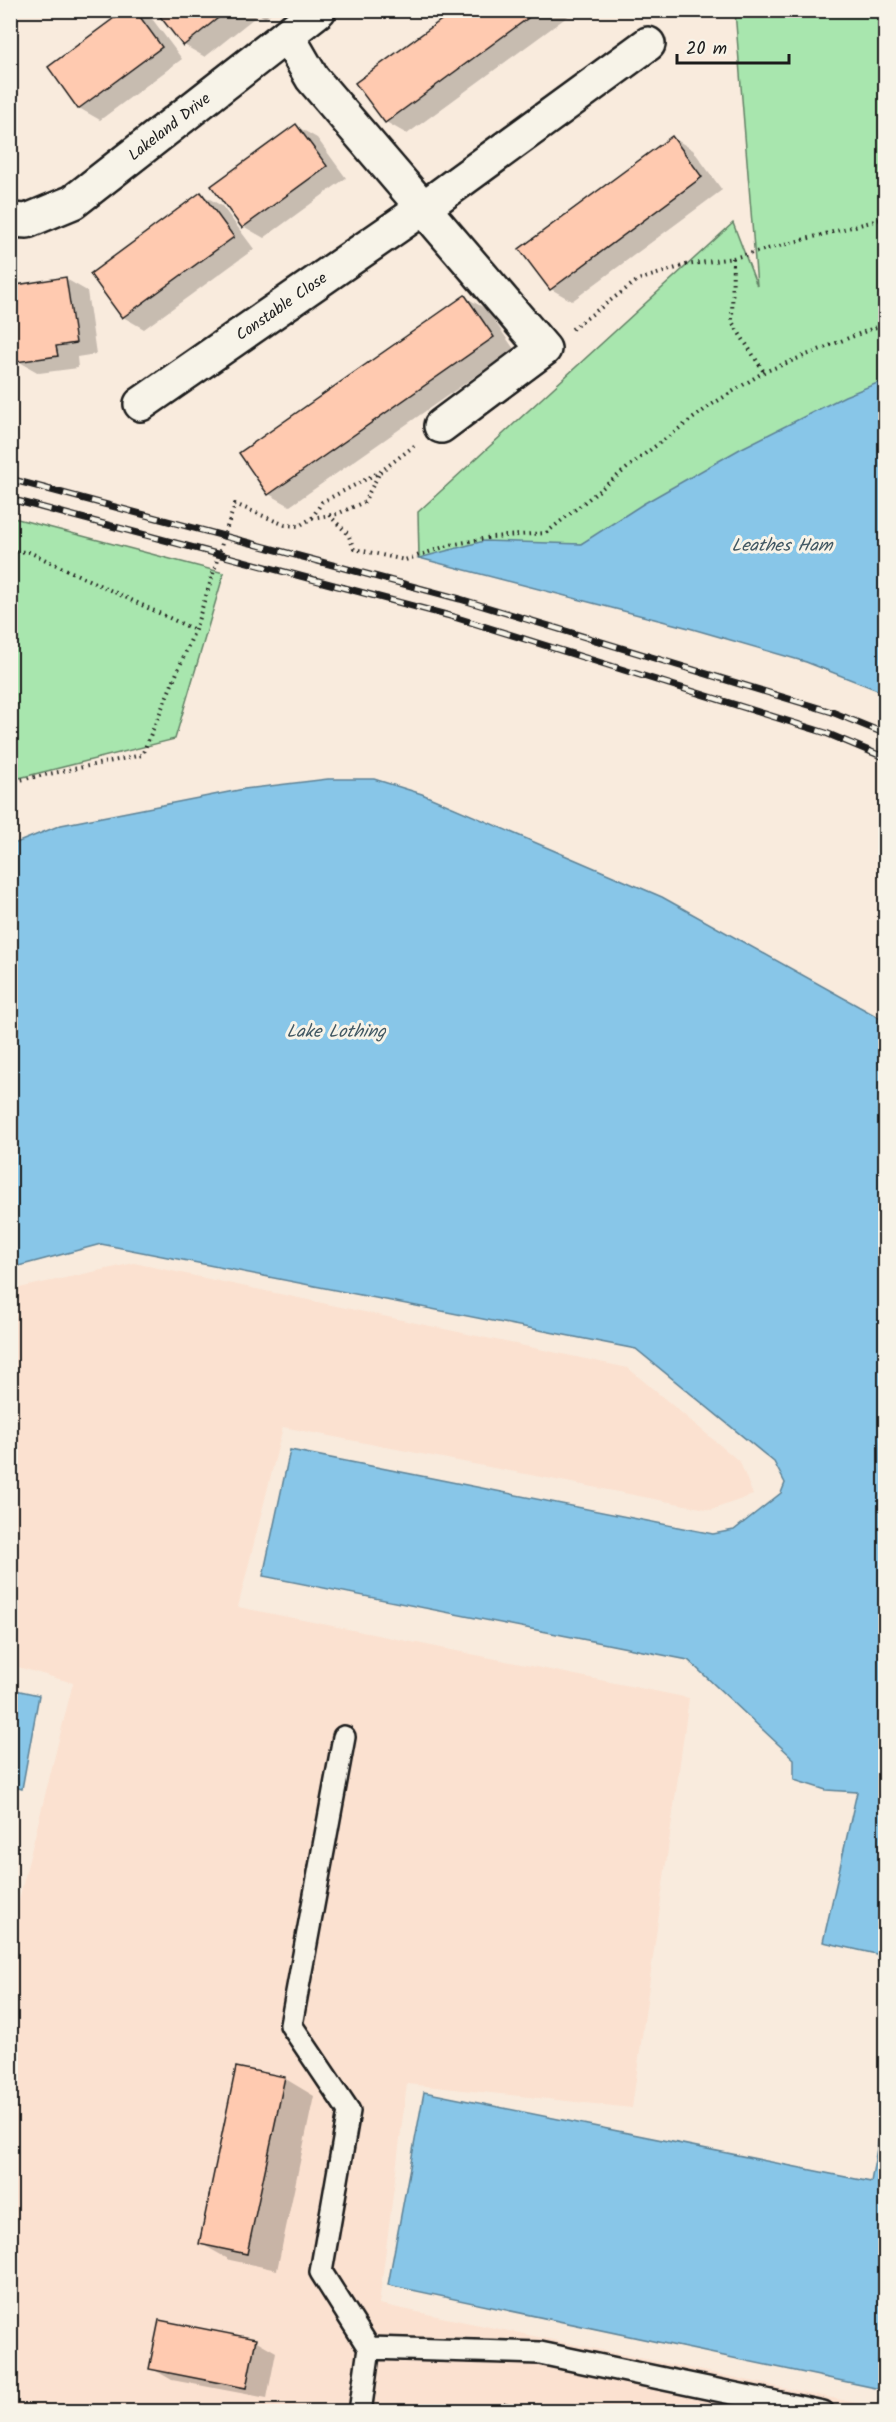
<svg xmlns="http://www.w3.org/2000/svg" width="896" height="2422" viewBox="0 0 896 2422" font-family="Kalam,sans-serif">
<rect width="100%" height="100%" fill="#f9ebdd"/>
<filter id="ink" filterUnits="userSpaceOnUse"><feTurbulence type="fractalNoise" baseFrequency=".0167" numOctaves="2"/><feDisplacementMap in="SourceGraphic" scale="12" xChannelSelector="R" yChannelSelector="G"/><feConvolveMatrix kernelMatrix="1 2 1 2 8 2 1 2 1" color-interpolation-filters="sRGB"/></filter>
<g filter="url(#ink)">
<path fill="#fbe1d0" d="M 134,1263 L 628,1368 L 740,1462 L 753,1495 L 711,1510 L 283,1427 L 238,1607 L 689,1698 L 632,2108 L 407,2084 L 379,2304 L 885,2409 L 885,2411 L 11,2411 L 11,1932 L 73,1683 L 11,1665 L 10,1290 Z"/>
<path fill="#a8e6ae" stroke="#628165" stroke-width="1.5" d="M 735,11 L 885,11 L 885,387 L 581,544 L 419,558 L 418,512 L 733,223 L 757,286 Z
M 10,517 L 224,573 L 175,739 L 11,780 Z"/>
<path fill="#88c6e8" stroke="#5d8296" stroke-width="1.5" d="M 885,380 L 885,693 L 806,662 L 689,628 L 419,558 L 484,541 L 581,544 L 643,504 L 740,449 L 845,396 Z
M 328,779 L 374,779 L 422,794 L 662,897 L 885,1021 L 885,1956 L 823,1942 L 857,1792 L 826,1790 L 794,1780 L 794,1759 L 688,1660 L 263,1576 L 290,1450 L 713,1534 L 734,1530 L 781,1493 L 785,1483 L 774,1462 L 636,1349 L 101,1244 L 11,1268 L 11,845 L 61,825 L 244,789 Z
M 11,1689 L 39,1695 L 22,1789 L 11,1786 Z
M 424,2092 L 871,2182 L 885,2104 L 885,2390 L 388,2285 Z"/>
<path fill="#0003" d="M 128,10 L 137,10 L 153,20 L 182,59 L 100,120 L 79,108 Z
M 157,10 L 274,10 L 265,18 L 259,14 L 205,57 L 184,45 Z
M 457,10 L 568,10 L 571,14 L 407,134 L 386,122 Z
M 296,126 L 317,138 L 346,178 L 264,238 L 243,226 Z
M 672,137 L 693,150 L 722,190 L 572,301 L 551,289 Z
M 201,194 L 222,206 L 254,249 L 144,329 L 123,317 Z
M 66,279 L 87,291 L 96,354 L 77,357 L 78,368 L 39,373 L 18,361 L 16,350 L 10,347 Z
M 465,297 L 486,309 L 514,349 L 290,506 L 269,494 L 241,454 Z
M 284,2078 L 314,2096 L 277,2270 L 230,2260 L 200,2243 Z
M 255,2340 L 276,2352 L 267,2398 L 172,2380 L 151,2368 Z"/>
<path fill="#ffcab0" stroke="#1c1c1c" stroke-width="1.5" d="M 125,10 L 135,10 L 162,47 L 78,109 L 48,67 Z
M 155,10 L 228,10 L 183,46 Z
M 455,10 L 539,10 L 385,123 L 355,83 Z
M 296,124 L 327,166 L 242,228 L 211,186 Z
M 672,136 L 702,177 L 550,290 L 519,249 Z
M 201,192 L 234,237 L 122,318 L 90,274 Z
M 66,277 L 76,343 L 56,346 L 58,356 L 16,362 L 14,347 L 10,348 L 10,286 Z
M 465,295 L 494,337 L 268,495 L 239,453 Z
M 236,2067 L 285,2077 L 247,2254 L 199,2244 Z
M 159,2320 L 256,2339 L 246,2388 L 149,2369 Z
M 505,2403 L 546,2412 L 504,2412 Z"/>
<g fill="none" stroke-linecap="round" stroke-linejoin="round">
<g stroke="#1c1c1c" stroke-width="26">
<path id="service" d="M 344,1737 L 291,2025 L 349,2111 L 321,2272 L 369,2348 L 360,2412
M 369,2348 L 540,2353 L 823,2412"/>
</g>
<g stroke="#1c1c1c" stroke-width="38">
<g id="minor">
<path d="M 287,35 L 312,78 L 544,349 L 441,426"/>
<path id="s1" d="M 10,220 L 27,221 L 73,202 L 319,10"/>
<path id="s2" d="M 141,404 L 422,209 L 648,44"/>
</g>
</g>
<path stroke="#1c1c1c" stroke-width="4" stroke-dasharray="1.5 4.5" stroke-linecap="butt" d="M 733,258 L 732,322 L 764,372
M 572,329 L 638,280 L 686,265 L 733,258 L 886,218
M 329,515 L 348,534 L 354,549 L 405,560 L 450,545 L 492,537 L 546,533 L 646,453 L 711,405 L 764,372 L 886,323
M 312,518 L 322,502 L 380,472 L 414,446
M 225,533 L 235,504 L 285,525 L 299,526 L 312,518 L 337,514 L 364,502 L 380,472
M 10,551 L 29,552 L 195,630
M 10,782 L 142,755 L 195,630 L 213,574"/>
<use href="#service" stroke="#f7f3e8" stroke-width="21"/>
<use href="#minor" stroke="#f7f3e8" stroke-width="33"/>
<g stroke="#1c1c1c" stroke-width="7">
<path id="rail" d="M 10,479 L 460,599 L 832,712 L 886,734
M 10,499 L 454,617 L 826,733 L 886,758"/>
</g>
<use href="#rail" stroke="#f7f3e8" stroke-width="4.5" stroke-dasharray="14" stroke-linecap="butt"/>
<path stroke="#1c1c1c" stroke-width="4" stroke-dasharray="1.5 4.5" stroke-linecap="butt" d="M 213,574 L 225,533"/>
</g>
</g>
<g text-anchor="middle" dominant-baseline="central" stroke-width="6" stroke-linejoin="round" paint-order="stroke">
<g font-size="16" fill="#1c1c1c" stroke="#f7f3e8">
<text stroke="none"><textPath href="#s1" startOffset="189">Lakeland Drive</textPath></text>
<text stroke="none"><textPath href="#s2" startOffset="171">Constable Close</textPath></text>
</g>
<g font-size="18" font-style="italic" fill="#425863" stroke="#f7f3e8">
<text x="782" y="546">Leathes Ham</text>
<text x="336" y="1032">Lake Lothing</text>
</g>
</g>
<rect width="896" height="2422" fill="none" stroke="#f7f3e8" stroke-width="36"/>
<rect x="18" y="18" width="860" height="2386" fill="none" stroke="#1c1c1c" stroke-width="2" filter="url(#ink)"/>
<path d="M677 54v9h112v-9" fill="none" stroke="#1c1c1c" stroke-width="3"/>
<text x="686" y="54" font-size="18" fill="#1c1c1c" stroke="#f7f3e8" stroke-width="4.5" paint-order="stroke">20 m</text>
</svg>
